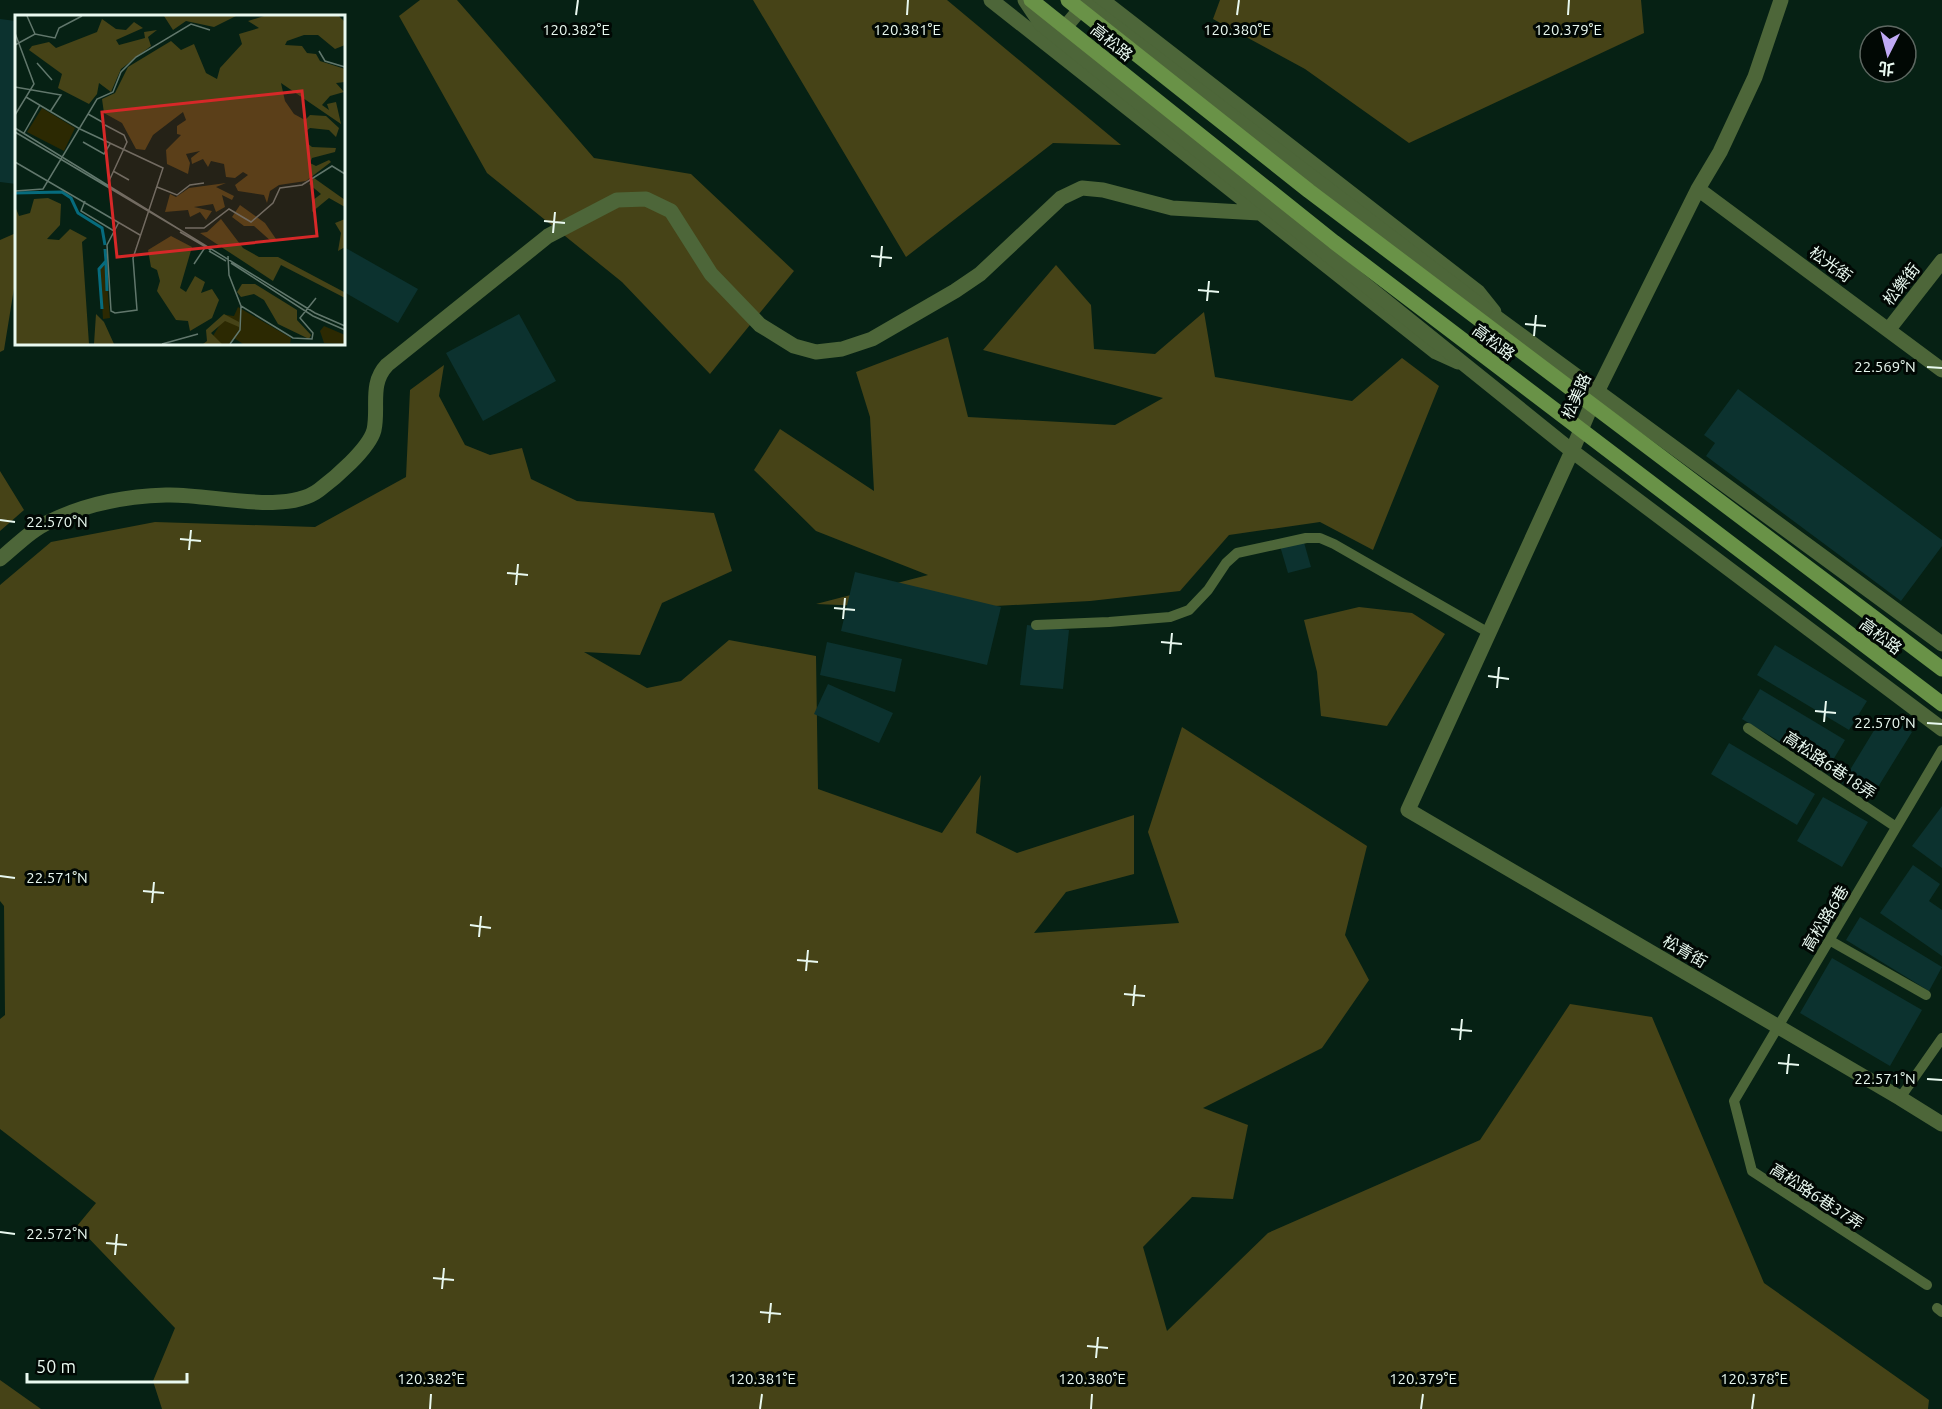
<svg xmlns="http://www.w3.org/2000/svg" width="1942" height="1409" viewBox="0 0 1942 1409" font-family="Ubuntu,'Noto Sans TC',sans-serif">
<rect width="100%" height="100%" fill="#062114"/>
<path fill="#464317" d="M 420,0 L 457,0 L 594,158 L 691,174 L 794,271 L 710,374 L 622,282 L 487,173 L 399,16 Z
M 753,0 L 947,0 L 1121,145 L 1053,143 L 906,257 Z
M 1220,0 L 1641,0 L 1644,33 L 1409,143 L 1305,69 L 1213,19 Z
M 16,233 L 16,276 L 4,350 L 0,352 L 0,240 Z
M 1056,265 L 1091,305 L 1094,349 L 1155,354 L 1204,312 L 1215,377 L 1352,401 L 1402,358 L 1439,386 L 1373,550 L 1320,522 L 1229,535 L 1180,591 L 1090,601 L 938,609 L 816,604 L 928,575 L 816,531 L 754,470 L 780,429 L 874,491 L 870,417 L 856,372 L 948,337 L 968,417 L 1115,425 L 1163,398 L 983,350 Z
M 444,365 L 439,396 L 465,445 L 490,455 L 522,448 L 531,479 L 577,501 L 714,513 L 732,571 L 662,603 L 640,655 L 584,652 L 647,688 L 681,681 L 729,640 L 816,656 L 818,789 L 942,833 L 981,775 L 976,833 L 1017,853 L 1134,815 L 1134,874 L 1066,892 L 1034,933 L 1179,923 L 1148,832 L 1182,727 L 1367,846 L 1345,935 L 1369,980 L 1322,1048 L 1203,1108 L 1248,1125 L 1233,1199 L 1192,1197 L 1143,1247 L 1167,1331 L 1268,1233 L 1480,1140 L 1570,1004 L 1652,1017 L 1764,1283 L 1929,1400 L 1928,1409 L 162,1409 L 153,1381 L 175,1328 L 77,1226 L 96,1203 L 0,1129 L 0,1019 L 5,1015 L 4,906 L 0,901 L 0,585 L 51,542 L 155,522 L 315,527 L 406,477 L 410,390 Z
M 0,471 L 24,510 L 0,531 Z
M 1359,607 L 1412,613 L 1445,634 L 1387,726 L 1321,716 L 1317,672 L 1304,620 Z
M 0,1380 L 41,1409 L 0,1409 Z"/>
<path fill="#0c322f" d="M 0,19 L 16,21 L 16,184 L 0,182 Z
M 344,247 L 418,289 L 398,323 L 344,292 Z
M 519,314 L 556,381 L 483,421 L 446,353 Z
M 1738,389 L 1942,540 L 1942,546 L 1901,601 L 1706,456 L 1715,443 L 1704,435 Z
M 1303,539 L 1311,567 L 1288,573 L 1280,546 Z
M 855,572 L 1001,607 L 987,665 L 841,631 Z
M 1027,625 L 1069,630 L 1063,689 L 1020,685 Z
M 827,642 L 902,659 L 895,692 L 820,675 Z
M 1775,645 L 1867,701 L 1849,730 L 1757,675 Z
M 828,684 L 893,713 L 879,743 L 814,714 Z
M 1760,689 L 1845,740 L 1827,770 L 1742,719 Z
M 1884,714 L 1912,732 L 1870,800 L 1842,783 Z
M 1729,743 L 1815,794 L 1797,825 L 1711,774 Z
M 1823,797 L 1868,822 L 1842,867 L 1797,841 Z
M 1942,806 L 1942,868 L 1912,846 Z
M 1913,865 L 1940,884 L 1929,901 L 1942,910 L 1942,956 L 1880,913 Z
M 1860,917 L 1942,967 L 1929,991 L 1846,940 Z
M 1832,958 L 1922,1010 L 1890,1066 L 1800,1013 Z"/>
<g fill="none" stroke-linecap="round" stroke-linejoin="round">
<path stroke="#4d6639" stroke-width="10" d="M 1036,625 L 1109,622 L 1170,617 L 1189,610 L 1208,590 L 1226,563 L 1237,553 L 1306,538 L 1320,538 L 1334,544 L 1489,633
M 1748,728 L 1896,827
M 1829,940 L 1926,995
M 1900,1098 L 1942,1038
M 1927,1285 L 1752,1171 L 1734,1101 L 1942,750
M 1937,1308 L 1942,1312"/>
<path stroke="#4d6639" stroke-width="15" d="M 991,0 L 1436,352 L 1458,362
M 1102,0 L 1478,292 L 1494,312
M 1781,0 L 1755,77 L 1720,152 L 1698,189 L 1598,390 L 1572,451 L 1408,810 L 1900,1098 L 1942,1124
M 1057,37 L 1088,0
M 1698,189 L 1942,370
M 1485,309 L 1942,644
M 1889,329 L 1942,261
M 1454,356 L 1572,451 L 1942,729
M 0,559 C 16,546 32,529 51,521 C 86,504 128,496 166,495 C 208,493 285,516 319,490 C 335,478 369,449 374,430 C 379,407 369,384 387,365 L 548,236 L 617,200 L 646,199 L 671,211 L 711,274 L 760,325 L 794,346 L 816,352 L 842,349 L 872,339 L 955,291 L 980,274 L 1061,198 L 1082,188 L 1103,190 L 1172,208 L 1259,213"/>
<path stroke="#4d6639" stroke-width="15" d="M 1025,0 L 1041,24 L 1454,356
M 1080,0 L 1485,309"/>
<path stroke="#699247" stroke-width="15" d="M 1031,0 L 1334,242 L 1942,704
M 1068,0 L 1309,191 L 1942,669"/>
</g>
<path fill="none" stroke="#e9f9f0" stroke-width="2" d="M 576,15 L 578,0M 907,15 L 908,0M 1237,15 L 1239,0M 1568,15 L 1569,0M 544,221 L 565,223M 553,233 L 555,212M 871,256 L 892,258M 880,267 L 882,246M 1198,290 L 1219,292M 1207,301 L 1209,281M 1525,324 L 1546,326M 1534,336 L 1536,315M 1927,367 L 1942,368M 0,520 L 15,522M 180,539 L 201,541M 189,550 L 191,530M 507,573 L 528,575M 516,585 L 518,564M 834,608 L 855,610M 843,619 L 845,598M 1161,642 L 1182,644M 1170,654 L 1172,633M 1488,676 L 1509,679M 1497,688 L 1499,667M 1815,711 L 1836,713M 1824,722 L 1826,701M 1927,723 L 1942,724M 0,876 L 15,878M 143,891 L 164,893M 152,903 L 154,882M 470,925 L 491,928M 479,937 L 481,916M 797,960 L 818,962M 806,971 L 808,950M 1124,994 L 1145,996M 1133,1006 L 1135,985M 1451,1029 L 1472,1031M 1460,1040 L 1462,1019M 1778,1063 L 1799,1065M 1787,1074 L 1789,1054M 1927,1079 L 1942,1080M 0,1232 L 15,1234M 106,1243 L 127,1245M 115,1255 L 117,1234M 433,1278 L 454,1280M 442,1289 L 444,1268M 760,1312 L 781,1314M 769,1323 L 771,1303M 1087,1346 L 1108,1348M 1096,1358 L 1098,1337M 430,1409 L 431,1394M 760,1409 L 762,1394M 1091,1409 L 1092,1394M 1421,1409 L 1423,1394M 1752,1409 L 1754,1394"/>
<g text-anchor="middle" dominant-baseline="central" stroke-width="6" stroke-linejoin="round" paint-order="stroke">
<g font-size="16" fill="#e9f9f0" stroke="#010804">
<text transform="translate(1112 42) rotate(39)">高松路</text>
<text transform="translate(1831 264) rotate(36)">松光街</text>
<text transform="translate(1901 284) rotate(-52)">松樂街</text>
<text transform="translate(1494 342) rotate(37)">高松路</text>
<text transform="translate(1576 396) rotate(-66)">松美路</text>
<text transform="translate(1881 636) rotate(37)">高松路</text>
<text transform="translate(1830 765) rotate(34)">高松路6巷18弄</text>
<text transform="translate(1825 918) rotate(-59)">高松路6巷</text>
<text transform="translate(1685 951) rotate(30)">松青街</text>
<text transform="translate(1817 1196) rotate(33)">高松路6巷37弄</text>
</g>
</g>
<g transform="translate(15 15)">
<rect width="330" height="330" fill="#062114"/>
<path d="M 27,93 L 60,113 L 49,136 L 12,117 ZM 90,247 L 95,303 L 88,304 L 85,254 ZM 223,292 L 276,323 L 275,329 L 228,329 L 219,323 L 214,329 L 204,329 L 196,324 L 211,300 L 219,301 ZM 309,311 L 330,320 L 330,329 L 309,328 L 305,316 Z" fill="#2c2902"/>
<path d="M 149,1 L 221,1 L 199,12 L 171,6 L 158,15 ZM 249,1 L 324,1 L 330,7 L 330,30 L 320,34 L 303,20 L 289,20 L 272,26 L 270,30 L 287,31 L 292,38 L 301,39 L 305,46 L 330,54 L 330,67 L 321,68 L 329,77 L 315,81 L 307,90 L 314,95 L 312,89 L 321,87 L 326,109 L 266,68 L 270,86 L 279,99 L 290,105 L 295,100 L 311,101 L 324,113 L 321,122 L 314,115 L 295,113 L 290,117 L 292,128 L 297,132 L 321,133 L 320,137 L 297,143 L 295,148 L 301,151 L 314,145 L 316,147 L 291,166 L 264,170 L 255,176 L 252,188 L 249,180 L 223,176 L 220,170 L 233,160 L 228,157 L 220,163 L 211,162 L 209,149 L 196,146 L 193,152 L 188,144 L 177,149 L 176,143 L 185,136 L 171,139 L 175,148 L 173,159 L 152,149 L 151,135 L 166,120 L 162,119 L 162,111 L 171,105 L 168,97 L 138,120 L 130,135 L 121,134 L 107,108 L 89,98 L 87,84 L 100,78 L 113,52 L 156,26 L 166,35 L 179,29 L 191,58 L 202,64 L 205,53 L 227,29 L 224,19 L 244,13 L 233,6 ZM 87,4 L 101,14 L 111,15 L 119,7 L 128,13 L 101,25 L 104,30 L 130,23 L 129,17 L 142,15 L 133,22 L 136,31 L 106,54 L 96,77 L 84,68 L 82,79 L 74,89 L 43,73 L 47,59 L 14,35 L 17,31 L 34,27 L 41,33 L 82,17 ZM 299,163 L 330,185 L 330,192 L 314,183 L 297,197 L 298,185 L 306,179 L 294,169 ZM 211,168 L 201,172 L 219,181 L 217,185 L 207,180 L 210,192 L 201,197 L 198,189 L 179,192 L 197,196 L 191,205 L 185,197 L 175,202 L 173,195 L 150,197 L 155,179 L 161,182 L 174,173 ZM 33,183 L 46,189 L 45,210 L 32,224 L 44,225 L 55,214 L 72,223 L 67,227 L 74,329 L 0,329 L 0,191 L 4,201 L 15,198 L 19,184 ZM 225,190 L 250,208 L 261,224 L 257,227 L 239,211 L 229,211 L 217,202 ZM 206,204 L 228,233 L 244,242 L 263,242 L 329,277 L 330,283 L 266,250 L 258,266 L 185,218 L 192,217 ZM 330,204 L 330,232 L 323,236 L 326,218 L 320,208 ZM 156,221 L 177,232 L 165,273 L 171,277 L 180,261 L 190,267 L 186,278 L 197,274 L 204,285 L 197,303 L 175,316 L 173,306 L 161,305 L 142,276 L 145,266 L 142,255 L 136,252 L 133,235 ZM 227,269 L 240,269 L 282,295 L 282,305 L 296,320 L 294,324 L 263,309 L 249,285 L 239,279 L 226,282 L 222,277 ZM 81,299 L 89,307 L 99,329 L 79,329 ZM 209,299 L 224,307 L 224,312 L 210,306 L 196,318 L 207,329 L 188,329 L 192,326 L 191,315 Z" fill="#464317"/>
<path fill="none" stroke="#066b7d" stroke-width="3" d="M 0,178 L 47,177 L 56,183 L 63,198 L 87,213 L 90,230M 91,247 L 92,276M 87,294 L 84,254 L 91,246 L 90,234"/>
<path fill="none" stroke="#61776c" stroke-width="1.5" d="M 12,1 L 20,19M 0,18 L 19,69 L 0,100M 0,30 L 20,19 L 40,23 L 44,13 L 67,1M 304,36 L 310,46 L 330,52M 22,48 L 37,65M 0,72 L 46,80 L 35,97M 11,82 L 65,114 L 148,153 L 118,243 L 122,295 L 100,298 L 96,296 L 92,230 L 104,207M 73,99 L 89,108M 90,110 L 109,120 L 112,127 L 94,166M 0,113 L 300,298 L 330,311M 0,117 L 167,216M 9,118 L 25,90M 68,127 L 89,139 L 95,129M 0,147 L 125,220M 98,156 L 114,165M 142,172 L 162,180 L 175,170 L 189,168M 0,176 L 28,174 L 82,84 L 98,77 L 106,57 L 121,42 L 176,9 L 195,15M 70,186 L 66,196 L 99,216M 170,213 L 189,213 L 214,194 L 236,207 L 258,188 L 265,173 L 287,170 L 317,151 L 330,159M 165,217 L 196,235M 194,236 L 211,246M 213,241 L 214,260 L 226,291 L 278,323 L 297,324 L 298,318 L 285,303 L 301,283M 216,248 L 298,301 L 330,315M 179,249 L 191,231M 147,329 L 183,319M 215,329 L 225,315 L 226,291"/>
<path fill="#d62828" fill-opacity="0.15" stroke="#d62828" stroke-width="3" d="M 287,76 L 302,221 L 102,242 L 87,97 Z"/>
<rect width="330" height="330" fill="none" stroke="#e9f9f0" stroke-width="3"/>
</g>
<g font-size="15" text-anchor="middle" fill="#e9f9f0" stroke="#010804" stroke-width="6" stroke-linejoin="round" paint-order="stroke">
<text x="576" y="35">120.382°E</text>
<text x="907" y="35">120.381°E</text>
<text x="1237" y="35">120.380°E</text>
<text x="1568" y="35">120.379°E</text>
<text x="1885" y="372">22.569°N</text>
<text x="57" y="527">22.570°N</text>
<text x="1885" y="728">22.570°N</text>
<text x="57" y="883">22.571°N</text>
<text x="1885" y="1084">22.571°N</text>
<text x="57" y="1239">22.572°N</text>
<text x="431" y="1384">120.382°E</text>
<text x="762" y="1384">120.381°E</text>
<text x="1092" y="1384">120.380°E</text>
<text x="1423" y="1384">120.379°E</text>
<text x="1754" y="1384">120.378°E</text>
</g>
<g transform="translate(1888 54) rotate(186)"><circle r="28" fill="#010804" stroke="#5e6862" stroke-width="1.5"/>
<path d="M0-4.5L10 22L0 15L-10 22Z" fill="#bfa9f4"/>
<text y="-9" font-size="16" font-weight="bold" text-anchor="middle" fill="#e9f9f0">北</text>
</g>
<path d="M27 1373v9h160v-9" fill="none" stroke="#e9f9f0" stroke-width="3"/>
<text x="36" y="1373" font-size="18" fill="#e9f9f0" stroke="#010804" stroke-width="4.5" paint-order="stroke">50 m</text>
</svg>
